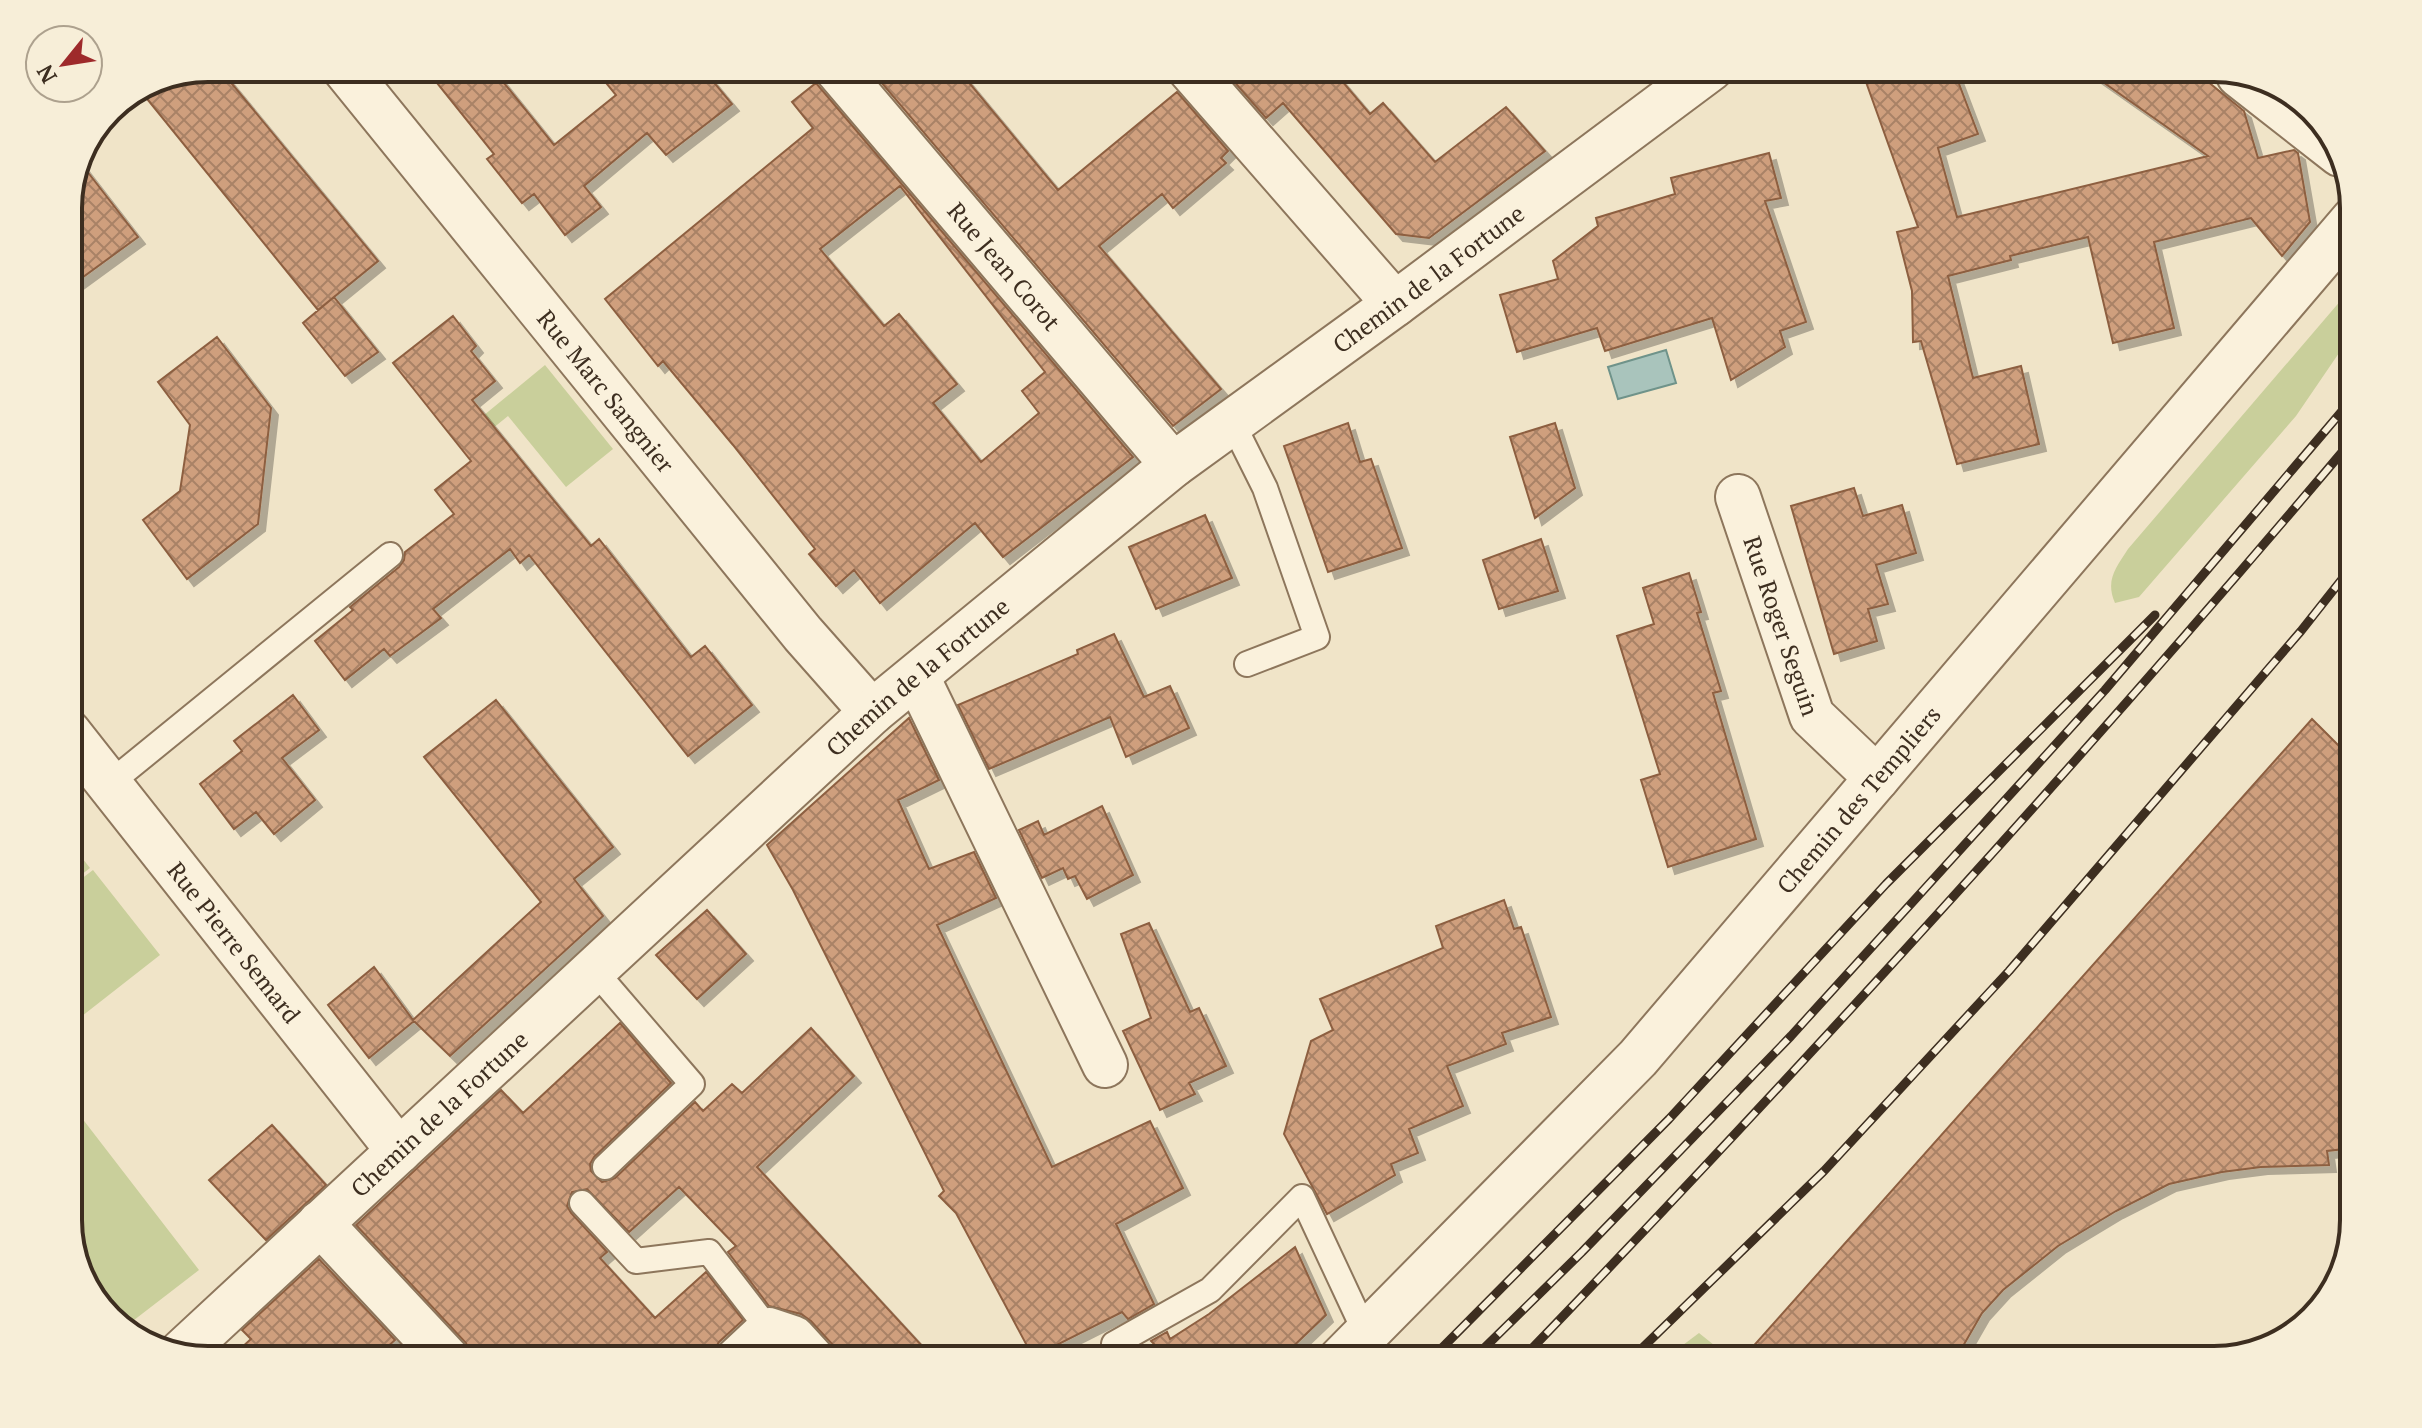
<svg xmlns="http://www.w3.org/2000/svg" width="2422" height="1428" viewBox="0 0 2422 1428" font-family="'PT Serif',serif">
<defs>
<pattern id="building-cross-hatch" width="8" height="8" patternUnits="userSpaceOnUse" patternTransform="scale(2)"><rect width="8" height="8" fill="#cf9f7d"/><path d="M0 0l8 8M0 8l8-8" fill="none" stroke="#a98266"/></pattern>
<filter id="shadow"><feDropShadow dx="7" dy="7" stdDeviation="0" flood-color="#0004"/></filter>
</defs>
<rect width="100%" height="100%" fill="#f0e4c8"/>
<path fill="#c9cf9b" d="M 2354,285 L 2354,331 L 2296,416 L 2139,597 L 2115,603 C 2105,580 2116,568 2128,549 Z
M 545,365 L 613,449 L 566,487 L 508,416 L 471,446 L 461,434 Z
M 68,840 L 90,868 L 68,885 Z
M 93,870 L 160,955 L 68,1027 L 68,889 Z
M 68,1100 L 199,1270 L 125,1327 L 87,1290 L 68,1228 Z
M 1699,1333 L 1714,1345 L 1706,1360 L 1663,1360 Z"/>
<path fill="#a9c4bc" stroke="#6f938a" stroke-width="2" d="M 1666,350 L 1676,383 L 1618,399 L 1608,367 Z"/>
<path fill="url(#building-cross-hatch)" stroke="#8d5f41" stroke-width="2" fill-rule="evenodd" filter="url(#shadow)" d="M 208,68 L 219,68 L 378,261 L 318,310 L 139,89 L 155,79 Z
M 425,68 L 492,68 L 554,145 L 616,95 L 594,68 L 702,68 L 732,104 L 666,155 L 647,133 L 584,186 L 601,207 L 565,235 L 534,194 L 522,203 L 487,159 L 494,154 Z
M 869,68 L 957,68 L 1058,190 L 1177,92 L 1228,151 L 1221,158 L 1226,163 L 1173,208 L 1162,194 L 1099,246 L 1221,389 L 1173,426 Z
M 1222,68 L 1331,68 L 1370,114 L 1383,103 L 1435,162 L 1506,107 L 1545,151 L 1429,238 L 1396,234 L 1283,103 L 1266,118 Z
M 1861,68 L 1953,68 L 1978,134 L 1938,148 L 1957,217 L 2208,156 L 2083,68 L 2191,68 L 2244,111 L 2258,158 L 2294,150 L 2298,153 L 2310,222 L 2282,256 L 2251,218 L 2154,242 L 2174,328 L 2113,343 L 2088,237 L 2010,256 L 2011,260 L 1948,276 L 1973,378 L 2021,366 L 2039,444 L 1957,464 L 1921,341 L 1913,342 L 1912,291 L 1897,232 L 1918,227 Z
M 816,83 L 1133,457 L 1003,557 L 975,523 L 880,603 L 854,570 L 836,586 L 809,554 L 815,549 L 733,445 L 663,361 L 658,366 L 605,299 L 813,128 L 792,102 ZM 900,186 L 1045,372 L 1022,391 L 1039,413 L 981,462 L 933,403 L 957,384 L 899,314 L 884,326 L 820,249 Z
M 1769,153 L 1781,198 L 1765,201 L 1806,322 L 1780,331 L 1785,347 L 1731,380 L 1712,318 L 1605,351 L 1597,328 L 1517,352 L 1500,295 L 1558,279 L 1553,261 L 1598,226 L 1596,218 L 1675,194 L 1671,178 Z
M 83,166 L 138,237 L 68,288 L 68,200 Z
M 334,297 L 378,352 L 345,376 L 303,323 Z
M 453,316 L 476,346 L 471,351 L 495,381 L 472,400 L 591,546 L 599,539 L 691,657 L 705,646 L 752,705 L 688,756 L 529,555 L 520,563 L 510,549 L 433,609 L 441,618 L 390,656 L 384,649 L 345,680 L 315,641 L 353,610 L 350,607 L 399,567 L 404,560 L 405,552 L 454,514 L 435,490 L 471,461 L 393,363 Z
M 217,337 L 271,408 L 258,524 L 187,579 L 143,520 L 180,491 L 190,425 L 158,382 Z
M 1348,423 L 1360,462 L 1371,459 L 1402,548 L 1328,572 L 1284,446 Z
M 1555,423 L 1575,488 L 1535,518 L 1510,437 Z
M 1854,488 L 1863,516 L 1902,505 L 1916,553 L 1876,565 L 1888,604 L 1868,609 L 1877,641 L 1834,654 L 1791,506 Z
M 1205,515 L 1232,578 L 1156,609 L 1129,547 Z
M 1541,539 L 1558,591 L 1499,609 L 1483,560 Z
M 1689,573 L 1701,612 L 1697,613 L 1721,691 L 1713,693 L 1756,839 L 1668,867 L 1641,780 L 1660,774 L 1617,636 L 1654,624 L 1643,588 Z
M 1114,634 L 1144,697 L 1170,686 L 1189,728 L 1126,757 L 1110,717 L 989,769 L 958,705 L 1078,654 L 1077,650 Z
M 293,695 L 319,730 L 282,758 L 315,800 L 274,834 L 256,812 L 234,829 L 200,784 L 242,751 L 234,741 Z
M 496,700 L 613,847 L 574,879 L 603,916 L 450,1056 L 414,1021 L 369,1058 L 328,1005 L 374,967 L 413,1020 L 541,902 L 424,757 Z
M 909,718 L 939,780 L 898,800 L 929,869 L 974,852 L 996,898 L 937,925 L 1052,1167 L 1150,1121 L 1183,1188 L 1116,1224 L 1154,1304 L 1128,1319 L 1122,1312 L 1033,1357 L 956,1213 L 939,1196 L 944,1191 L 793,890 L 767,845 Z
M 2312,719 L 2339,746 L 2354,945 L 2354,1148 L 2327,1151 L 2329,1165 L 2261,1167 L 2222,1172 L 2169,1184 L 2116,1211 L 2058,1246 L 2003,1290 L 1982,1313 L 1955,1360 L 1741,1360 Z
M 1102,806 L 1133,875 L 1087,899 L 1075,876 L 1068,879 L 1063,868 L 1042,878 L 1019,830 L 1038,821 L 1044,835 Z
M 1504,900 L 1514,929 L 1521,927 L 1551,1017 L 1502,1033 L 1506,1044 L 1447,1066 L 1463,1106 L 1409,1129 L 1418,1153 L 1391,1164 L 1395,1175 L 1327,1214 L 1284,1134 L 1311,1041 L 1333,1030 L 1320,999 L 1443,948 L 1436,926 Z
M 707,910 L 746,954 L 697,999 L 656,955 Z
M 1149,923 L 1190,1012 L 1199,1008 L 1226,1066 L 1189,1083 L 1195,1094 L 1160,1110 L 1123,1031 L 1151,1018 L 1121,934 Z
M 620,1023 L 671,1083 L 594,1157 L 590,1164 L 591,1171 L 602,1182 L 615,1178 L 695,1102 L 703,1111 L 732,1084 L 742,1093 L 811,1028 L 854,1076 L 757,1167 L 935,1360 L 837,1360 L 832,1344 L 811,1321 L 801,1314 L 769,1306 L 728,1252 L 736,1246 L 679,1187 L 629,1232 L 587,1189 L 572,1192 L 567,1206 L 571,1213 L 607,1252 L 600,1258 L 655,1318 L 706,1272 L 743,1320 L 719,1342 L 713,1352 L 713,1360 L 472,1360 L 466,1343 L 356,1225 L 501,1090 L 523,1113 Z
M 272,1125 L 326,1185 L 266,1240 L 209,1180 Z
M 1295,1247 L 1326,1315 L 1279,1360 L 1138,1360 L 1157,1347 L 1151,1341 L 1167,1332 L 1170,1339 L 1209,1314 Z
M 319,1259 L 395,1340 L 373,1360 L 228,1360 L 251,1339 L 242,1330 Z"/>
<g fill="none" stroke-linecap="round" stroke-linejoin="round">
<g stroke="#8d765c" stroke-width="28">
<path id="service" d="M 1232,422 L 1265,488 L 1317,637 L 1247,664
M 109,784 L 390,555
M 594,970 L 692,1084 L 605,1167
M 582,1203 L 636,1261 L 709,1252 L 769,1330
M 1114,1344 L 1210,1290 L 1302,1197 L 1366,1334"/>
</g>
<g stroke="#8d765c" stroke-width="48">
<g id="minor">
<path id="s1" d="M 344,68 L 803,634 L 872,712"/>
<path id="s2" d="M 836,68 L 1173,465"/>
<path d="M 1189,68 L 1395,304"/>
<path d="M 2239,75 L 2340,154"/>
<path id="s3" d="M 1738,497 L 1812,716 L 1877,778"/>
<path d="M 917,677 L 1105,1065"/>
<path id="s4" d="M 68,732 L 399,1151"/>
<path d="M 320,1223 L 448,1360"/>
<path id="s5" d="M 181,1353 L 872,712 L 1173,465 L 1395,304 L 1711,68"/>
<path d="M 737,1360 L 769,1330 L 793,1338 L 813,1360"/>
<path id="s6" d="M 1340,1360 L 1638,1058 L 2354,219"/>
</g>
</g>
<use href="#service" stroke="#faf1dc" stroke-width="24"/>
<use href="#minor" stroke="#faf1dc" stroke-width="44"/>
<g stroke="#3d2e20" stroke-width="9">
<path id="rail" d="M 1430,1360 L 1669,1119 L 1886,884 L 2155,615
M 1472,1360 L 1582,1252 L 1791,1036 L 2105,690 L 2354,397
M 1521,1360 C 1808,1061 2087,755 2354,438
M 1630,1360 L 1824,1171 L 2009,971 L 2301,631 L 2354,564"/>
</g>
<use href="#rail" stroke="#f7eed8" stroke-width="6" stroke-dasharray="18" stroke-linecap="butt"/>
</g>
<g text-anchor="middle" dominant-baseline="central" stroke-width="7" stroke-linejoin="round" paint-order="stroke">
<g font-size="24" fill="#3d2e20" stroke="#f7eed8">
<text stroke="none"><textPath href="#s2" startOffset="260">Rue Jean Corot</textPath></text>
<text stroke="none"><textPath href="#s5" startOffset="1648">Chemin de la Fortune</textPath></text>
<text stroke="none"><textPath href="#s1" startOffset="416">Rue Marc Sangnier</textPath></text>
<text stroke="none"><textPath href="#s3" startOffset="136">Rue Roger Seguin</textPath></text>
<text stroke="none"><textPath href="#s5" startOffset="1000">Chemin de la Fortune</textPath></text>
<text stroke="none"><textPath href="#s6" startOffset="764">Chemin des Templiers</textPath></text>
<text stroke="none"><textPath href="#s4" startOffset="268">Rue Pierre Semard</textPath></text>
<text stroke="none"><textPath href="#s5" startOffset="352">Chemin de la Fortune</textPath></text>
</g>
</g>
<path d="M0 0H2422V1428H0ZM208 82H2214A126 126 0 0 1 2340 208V1220A126 126 0 0 1 2214 1346H208A126 126 0 0 1 82 1220V208A126 126 0 0 1 208 82Z" fill="#f7eed8" fill-rule="evenodd"/>
<path fill="none" stroke="#3d2e20" stroke-width="4" d="M208 82H2214A126 126 0 0 1 2340 208V1220A126 126 0 0 1 2214 1346H208A126 126 0 0 1 82 1220V208A126 126 0 0 1 208 82Z"/>
<g transform="translate(64 64) rotate(240)"><circle r="38" fill="#f7eed8" stroke="#ada18e" stroke-width="2"/>
<path d="M0-6L14 30L0 20L-14 30Z" fill="#9e2a2b"/>
<text y="-12" font-size="22" font-weight="bold" text-anchor="middle" fill="#3d2e20">N</text>
</g>
</svg>
